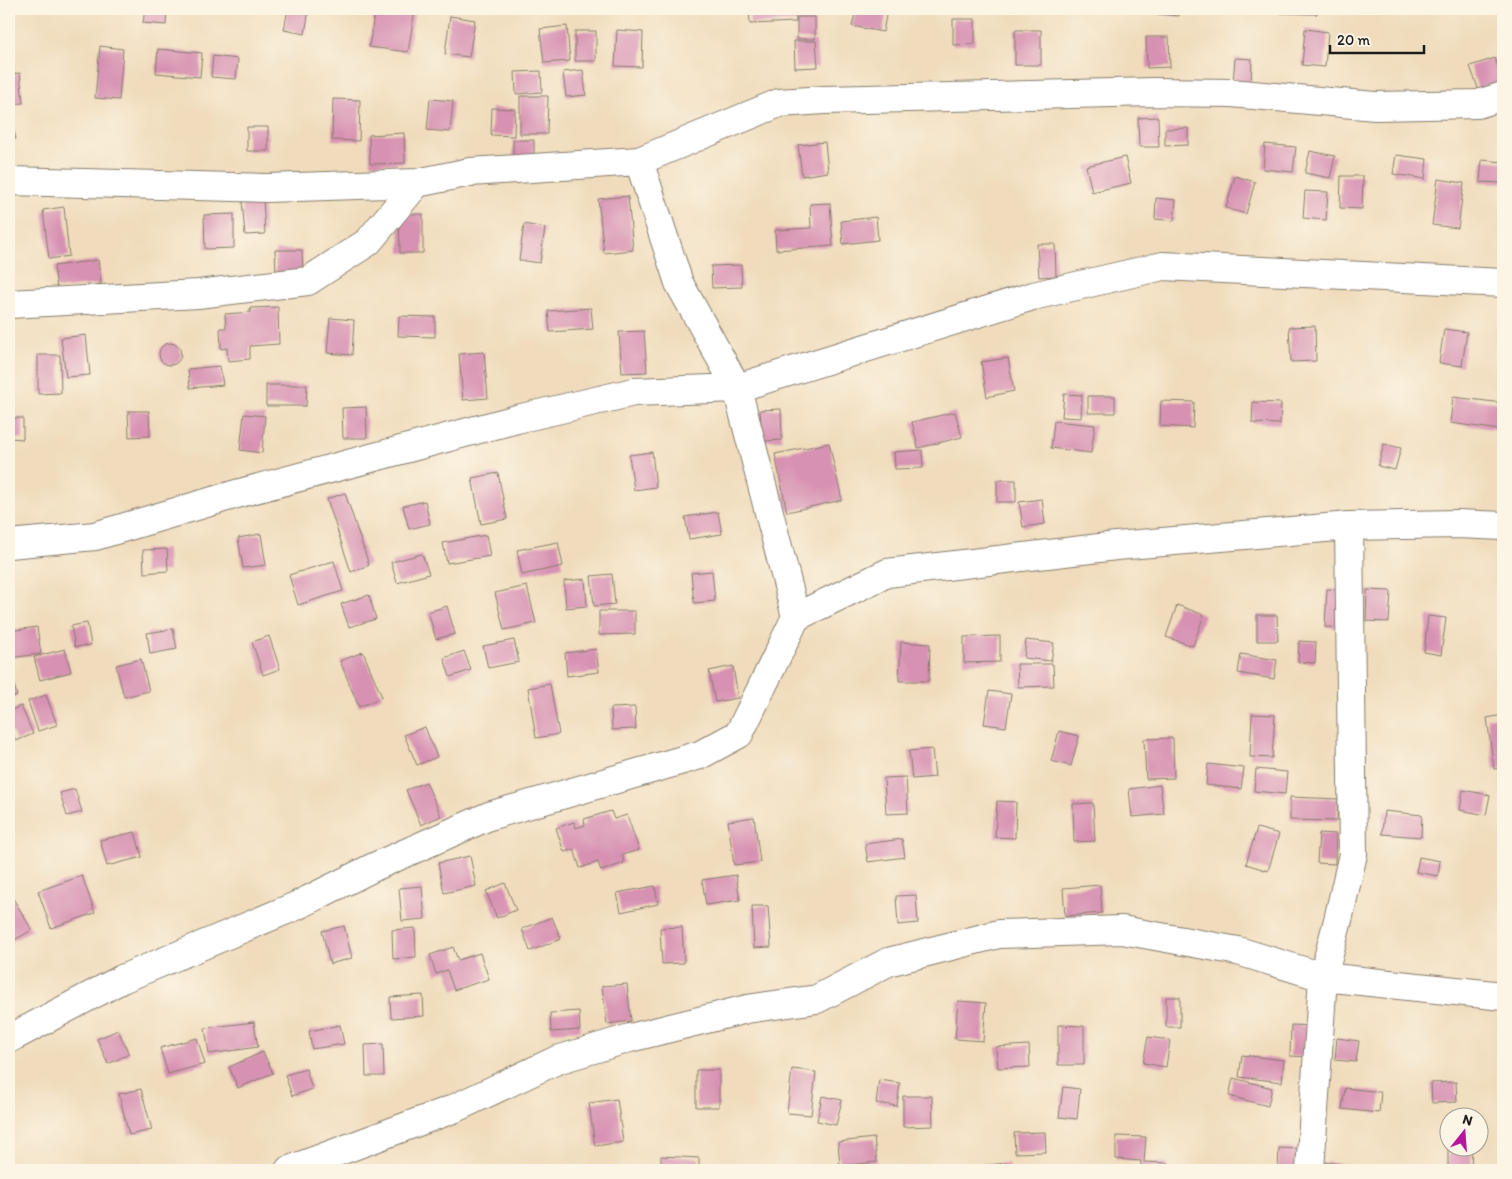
<svg xmlns="http://www.w3.org/2000/svg" width="1512" height="1179" viewBox="0 0 1512 1179" font-family="Itim,sans-serif">
<rect width="100%" height="100%" fill="#fcf5e5"/>
<filter id="ink" filterUnits="userSpaceOnUse"><feTurbulence type="fractalNoise" baseFrequency=".02" numOctaves="2"/><feDisplacementMap in="SourceGraphic" scale="10" xChannelSelector="R" yChannelSelector="G"/><feConvolveMatrix kernelMatrix="1 2 1 2 8 2 1 2 1" color-interpolation-filters="sRGB"/></filter>
<filter id="wash" filterUnits="userSpaceOnUse"><feTurbulence type="fractalNoise" baseFrequency=".0096" numOctaves="4" result="noise"/><feDisplacementMap in="SourceGraphic" scale="20" xChannelSelector="R" yChannelSelector="G"/><feGaussianBlur stdDeviation="1.12" result="paint"/><feColorMatrix in="noise" values="0 0 0 0 0 0 0 0 0 0 0 0 0 0 0 0 0 1.4 0 .05"/><feComposite in="paint" operator="in"/></filter>
<g filter="url(#wash)">
<rect width="100%" height="100%" fill="#f0dcbc"/>
<g id="blocks">
<path fill="#d791b2" d="M 145,9 L 167,9 L 166,25 L 143,23 Z
M 288,9 L 309,9 L 305,34 L 284,30 Z
M 375,9 L 415,9 L 408,52 L 369,47 Z
M 749,9 L 795,9 L 796,22 L 750,24 Z
M 856,9 L 887,10 L 883,32 L 852,26 Z
M 1157,9 L 1180,9 L 1179,16 L 1157,14 Z
M 1280,9 L 1317,9 L 1317,14 L 1280,13 Z
M 450,16 L 475,20 L 469,57 L 445,54 Z
M 797,17 L 815,17 L 815,39 L 797,39 Z
M 953,19 L 975,19 L 975,44 L 953,45 Z
M 567,26 L 570,61 L 544,63 L 540,29 Z
M 1305,29 L 1328,32 L 1325,67 L 1302,65 Z
M 617,30 L 643,32 L 642,67 L 615,66 Z
M 1015,30 L 1041,30 L 1041,65 L 1015,65 Z
M 575,31 L 596,31 L 596,61 L 575,61 Z
M 1146,37 L 1169,37 L 1170,67 L 1147,68 Z
M 794,41 L 816,41 L 818,67 L 795,68 Z
M 100,46 L 123,49 L 119,100 L 95,98 Z
M 158,49 L 202,53 L 200,77 L 156,73 Z
M 213,56 L 238,59 L 236,79 L 211,77 Z
M 1235,58 L 1252,59 L 1251,84 L 1233,82 Z
M 1495,58 L 1503,83 L 1479,91 L 1470,66 Z
M 583,70 L 586,95 L 566,97 L 563,72 Z
M 541,71 L 542,92 L 516,94 L 515,72 Z
M 20,73 L 23,103 L 9,104 L 9,74 Z
M 520,96 L 548,96 L 547,134 L 520,134 Z
M 333,99 L 360,100 L 359,141 L 332,140 Z
M 430,99 L 453,101 L 450,132 L 427,130 Z
M 492,108 L 515,109 L 514,136 L 491,135 Z
M 9,113 L 16,139 L 9,140 Z
M 1158,117 L 1159,147 L 1139,147 L 1138,118 Z
M 247,127 L 268,127 L 268,151 L 247,151 Z
M 1188,128 L 1188,145 L 1165,146 L 1165,129 Z
M 404,133 L 405,163 L 370,164 L 369,135 Z
M 513,140 L 534,140 L 534,162 L 513,161 Z
M 825,142 L 828,172 L 802,176 L 798,145 Z
M 1265,144 L 1296,147 L 1293,172 L 1263,169 Z
M 1310,151 L 1335,156 L 1330,178 L 1305,173 Z
M 1396,155 L 1427,159 L 1425,179 L 1393,174 Z
M 1125,157 L 1131,183 L 1092,192 L 1086,166 Z
M 1482,160 L 1503,162 L 1503,183 L 1480,182 Z
M 1235,176 L 1255,182 L 1246,214 L 1226,208 Z
M 1341,176 L 1363,176 L 1362,209 L 1340,208 Z
M 1438,179 L 1464,183 L 1458,228 L 1432,225 Z
M 1305,191 L 1328,192 L 1326,220 L 1303,218 Z
M 628,196 L 633,250 L 604,253 L 598,199 Z
M 263,198 L 265,234 L 245,235 L 242,200 Z
M 1156,198 L 1176,200 L 1174,221 L 1155,219 Z
M 830,203 L 833,246 L 776,250 L 775,230 L 811,228 L 810,204 Z
M 64,207 L 69,256 L 49,259 L 43,210 Z
M 234,214 L 234,248 L 205,249 L 204,215 Z
M 399,214 L 423,214 L 423,253 L 400,253 Z
M 876,217 L 878,240 L 843,244 L 841,221 Z
M 524,224 L 545,228 L 540,263 L 519,260 Z
M 1037,244 L 1055,244 L 1056,276 L 1039,277 Z
M 275,250 L 302,250 L 303,273 L 276,273 Z
M 98,260 L 101,284 L 57,289 L 54,266 Z
M 741,265 L 742,287 L 712,288 L 711,266 Z
M 278,307 L 279,344 L 250,346 L 250,359 L 228,361 L 227,348 L 221,349 L 220,328 L 226,328 L 225,314 L 251,312 L 250,308 Z
M 591,308 L 593,329 L 550,332 L 548,311 Z
M 399,316 L 435,317 L 435,337 L 398,336 Z
M 330,318 L 354,320 L 352,355 L 327,353 Z
M 1315,326 L 1316,361 L 1291,362 L 1289,327 Z
M 1444,329 L 1467,332 L 1462,366 L 1439,363 Z
M 644,331 L 647,372 L 622,373 L 619,332 Z
M 86,335 L 90,375 L 66,377 L 61,338 Z
M159 354a11 11 0 1 1 22 0a11 11 0 1 1-22 0Z
M 484,352 L 488,398 L 463,400 L 459,354 Z
M 38,355 L 60,355 L 61,393 L 38,394 Z
M 1008,358 L 1014,391 L 987,397 L 981,362 Z
M 220,366 L 223,385 L 190,388 L 188,369 Z
M 266,385 L 307,385 L 306,406 L 266,406 Z
M 1064,394 L 1082,395 L 1081,418 L 1062,417 Z
M 1088,396 L 1115,396 L 1115,413 L 1088,413 Z
M 1453,397 L 1503,403 L 1500,430 L 1450,423 Z
M 1161,401 L 1194,402 L 1193,428 L 1160,426 Z
M 1253,402 L 1281,403 L 1280,424 L 1252,423 Z
M 366,407 L 367,438 L 343,438 L 342,408 Z
M 781,409 L 782,440 L 762,441 L 760,410 Z
M 128,411 L 149,411 L 150,436 L 129,437 Z
M 955,412 L 962,437 L 918,448 L 912,422 Z
M 244,414 L 265,416 L 262,453 L 240,450 Z
M 9,418 L 23,418 L 23,439 L 9,438 Z
M 1054,421 L 1095,425 L 1091,453 L 1051,448 Z
M 829,443 L 842,500 L 787,512 L 775,454 Z
M 1384,444 L 1401,448 L 1395,470 L 1378,466 Z
M 922,450 L 923,468 L 895,469 L 894,452 Z
M 652,452 L 656,487 L 634,490 L 629,455 Z
M 498,473 L 507,519 L 481,524 L 472,478 Z
M 997,480 L 1016,480 L 1016,502 L 997,502 Z
M 345,493 L 369,565 L 351,572 L 327,499 Z
M 1042,499 L 1045,524 L 1023,527 L 1019,502 Z
M 425,501 L 430,524 L 409,529 L 403,506 Z
M 718,512 L 722,534 L 689,539 L 685,517 Z
M 261,534 L 266,565 L 243,568 L 238,538 Z
M 486,535 L 490,556 L 447,563 L 443,543 Z
M 558,542 L 563,566 L 522,575 L 517,550 Z
M 167,549 L 168,571 L 144,573 L 143,550 Z
M 422,554 L 429,574 L 397,583 L 391,562 Z
M 334,561 L 343,591 L 298,605 L 289,575 Z
M 712,571 L 715,601 L 694,603 L 691,573 Z
M 612,574 L 615,604 L 594,606 L 591,576 Z
M 585,579 L 587,606 L 566,608 L 564,581 Z
M 527,586 L 536,623 L 504,630 L 495,593 Z
M 1327,589 L 1347,590 L 1345,628 L 1325,627 Z
M 1367,590 L 1391,591 L 1389,622 L 1366,621 Z
M 369,595 L 376,619 L 349,627 L 341,604 Z
M 1177,605 L 1204,615 L 1193,646 L 1166,637 Z
M 447,606 L 455,634 L 436,639 L 428,612 Z
M 599,611 L 635,611 L 635,634 L 599,635 Z
M 1257,615 L 1277,615 L 1278,641 L 1257,641 Z
M 1428,616 L 1446,618 L 1441,655 L 1424,652 Z
M 87,623 L 91,645 L 75,647 L 71,626 Z
M 37,627 L 41,654 L 9,658 L 9,631 Z
M 173,629 L 177,649 L 150,654 L 147,633 Z
M 269,636 L 280,669 L 263,675 L 252,642 Z
M 1000,636 L 1000,662 L 964,663 L 964,637 Z
M 514,640 L 519,662 L 488,668 L 483,646 Z
M 1026,640 L 1054,643 L 1051,661 L 1024,658 Z
M 1299,641 L 1316,642 L 1315,663 L 1298,662 Z
M 901,642 L 930,644 L 929,681 L 899,681 Z
M 65,649 L 71,672 L 40,680 L 34,657 Z
M 596,649 L 599,672 L 567,676 L 565,653 Z
M 464,651 L 471,670 L 450,677 L 444,658 Z
M 363,652 L 382,697 L 359,707 L 340,661 Z
M 1241,654 L 1277,660 L 1274,679 L 1238,673 Z
M 141,659 L 149,691 L 124,697 L 116,665 Z
M 1017,664 L 1053,664 L 1054,686 L 1018,687 Z
M 9,666 L 17,696 L 9,698 Z
M 733,666 L 738,698 L 715,702 L 709,671 Z
M 550,684 L 559,734 L 536,738 L 528,688 Z
M 989,691 L 1011,694 L 1006,727 L 984,724 Z
M 46,695 L 57,725 L 38,731 L 28,701 Z
M 21,706 L 33,734 L 16,741 L 9,726 L 9,711 Z
M 635,707 L 636,729 L 612,730 L 611,708 Z
M 1252,714 L 1275,715 L 1272,758 L 1250,757 Z
M 1503,715 L 1503,768 L 1494,769 L 1487,718 Z
M 425,727 L 437,757 L 417,765 L 404,735 Z
M 1059,731 L 1079,736 L 1071,766 L 1051,761 Z
M 1173,738 L 1174,778 L 1146,779 L 1144,739 Z
M 932,749 L 935,777 L 912,779 L 909,751 Z
M 1208,764 L 1244,768 L 1241,789 L 1206,785 Z
M 1256,769 L 1287,772 L 1285,794 L 1254,791 Z
M 906,777 L 908,813 L 886,814 L 884,778 Z
M 426,782 L 441,816 L 421,825 L 406,790 Z
M 1160,785 L 1164,814 L 1132,817 L 1129,789 Z
M 75,789 L 82,812 L 67,816 L 60,793 Z
M 1463,790 L 1490,795 L 1486,815 L 1460,810 Z
M 1290,797 L 1338,799 L 1337,821 L 1290,820 Z
M 997,801 L 1016,802 L 1015,838 L 995,837 Z
M 1093,803 L 1095,841 L 1074,842 L 1073,804 Z
M 611,811 L 614,819 L 627,815 L 639,850 L 622,855 L 624,863 L 601,871 L 598,862 L 580,868 L 574,849 L 564,852 L 556,828 L 574,822 L 576,828 L 585,825 L 584,819 Z
M 1384,811 L 1422,815 L 1421,837 L 1382,834 Z
M 754,817 L 760,862 L 734,865 L 728,821 Z
M 1257,828 L 1279,834 L 1268,871 L 1246,864 Z
M 135,832 L 142,857 L 107,866 L 100,840 Z
M 1319,833 L 1336,834 L 1335,864 L 1317,863 Z
M 902,839 L 905,857 L 868,862 L 865,844 Z
M 470,856 L 476,886 L 444,893 L 438,863 Z
M 1419,857 L 1440,861 L 1438,876 L 1416,872 Z
M 736,875 L 740,900 L 706,905 L 702,880 Z
M 82,876 L 95,913 L 51,928 L 38,891 Z
M 505,883 L 516,910 L 497,918 L 486,891 Z
M 1100,885 L 1102,913 L 1065,916 L 1063,888 Z
M 422,886 L 425,919 L 402,921 L 399,888 Z
M 655,886 L 658,904 L 621,912 L 617,893 Z
M 9,892 L 32,930 L 9,943 Z
M 916,895 L 918,923 L 898,925 L 896,896 Z
M 752,906 L 768,906 L 771,947 L 754,948 Z
M 552,917 L 561,939 L 530,951 L 522,929 Z
M 344,926 L 352,958 L 330,964 L 322,931 Z
M 682,927 L 684,963 L 662,964 L 660,928 Z
M 415,928 L 416,957 L 393,959 L 392,930 Z
M 453,947 L 458,960 L 480,953 L 489,979 L 454,990 L 447,970 L 436,974 L 430,955 Z
M 627,984 L 631,1021 L 607,1024 L 602,986 Z
M 423,995 L 424,1016 L 391,1018 L 390,997 Z
M 1166,997 L 1180,997 L 1180,1027 L 1166,1027 Z
M 958,1001 L 986,1003 L 983,1041 L 955,1039 Z
M 579,1011 L 580,1030 L 551,1032 L 550,1013 Z
M 254,1022 L 258,1047 L 209,1054 L 205,1028 Z
M 340,1025 L 344,1044 L 312,1049 L 309,1031 Z
M 1058,1025 L 1084,1026 L 1084,1065 L 1058,1065 Z
M 1291,1025 L 1315,1026 L 1313,1057 L 1290,1056 Z
M 118,1030 L 129,1054 L 108,1064 L 97,1039 Z
M 1148,1037 L 1170,1040 L 1166,1067 L 1143,1063 Z
M 197,1038 L 205,1064 L 168,1074 L 160,1048 Z
M 1337,1038 L 1359,1041 L 1356,1062 L 1335,1060 Z
M 383,1044 L 384,1076 L 366,1076 L 365,1045 Z
M 1029,1045 L 1030,1067 L 998,1068 L 996,1047 Z
M 263,1052 L 273,1073 L 238,1088 L 229,1067 Z
M 1242,1055 L 1284,1060 L 1282,1082 L 1239,1077 Z
M 306,1069 L 312,1089 L 292,1096 L 285,1075 Z
M 792,1069 L 816,1072 L 811,1115 L 787,1113 Z
M 696,1070 L 719,1070 L 719,1107 L 696,1107 Z
M 1233,1078 L 1272,1088 L 1268,1106 L 1229,1096 Z
M 879,1080 L 900,1083 L 897,1106 L 876,1103 Z
M 1456,1082 L 1457,1102 L 1432,1103 L 1431,1083 Z
M 1063,1087 L 1080,1089 L 1077,1119 L 1059,1117 Z
M 1345,1088 L 1381,1092 L 1379,1113 L 1342,1109 Z
M 141,1089 L 152,1130 L 129,1135 L 119,1094 Z
M 822,1096 L 842,1100 L 836,1125 L 817,1121 Z
M 903,1096 L 932,1096 L 933,1126 L 903,1127 Z
M 617,1099 L 623,1142 L 595,1146 L 589,1103 Z
M 1045,1132 L 1046,1152 L 1015,1153 L 1014,1133 Z
M 1116,1136 L 1146,1137 L 1144,1162 L 1168,1163 L 1167,1170 L 1141,1170 L 1141,1161 L 1116,1159 Z
M 874,1138 L 877,1162 L 840,1166 L 838,1142 Z
M 1448,1146 L 1472,1146 L 1471,1170 L 1448,1170 Z
M 1279,1148 L 1300,1149 L 1299,1170 L 1278,1170 Z
M 661,1156 L 699,1158 L 699,1170 L 661,1170 Z
M 1326,1162 L 1348,1165 L 1347,1170 L 1325,1170 Z
M 1008,1163 L 1009,1170 L 958,1170 L 958,1168 Z
M 817,1165 L 817,1170 L 791,1170 L 791,1169 Z"/>
</g>
</g>
<g filter="url(#ink)">
<use href="#blocks" fill-opacity="0" stroke="#867c6c" stroke-width="1"/>
<g fill="none" stroke-linecap="round" stroke-linejoin="round">
<g stroke="#867c6c" stroke-width="30">
<path id="street" d="M 639,161 L 679,283 L 737,388 L 796,617
M 9,181 L 267,188 L 417,183
M 9,304 L 198,294 L 308,281 L 368,242 L 417,183 L 470,172 L 639,161 L 779,103 L 824,100 L 1154,92 L 1231,93 L 1375,106 L 1478,104 L 1503,96
M 9,544 L 95,536 L 240,493 L 517,419 L 634,392 L 737,388 L 1033,296 L 1163,266 L 1503,283
M 9,1039 L 122,979 L 296,906 L 374,867 L 489,816 L 700,755 L 739,734 L 796,617 L 887,573 L 1116,546 L 1349,526 L 1458,524 L 1503,526
M 289,1170 L 453,1109 L 557,1060 L 630,1038 L 747,1009 L 817,999 L 888,962 L 999,934 L 1122,930 L 1238,951 L 1323,977 L 1503,996
M 1310,1170 L 1323,977 L 1338,920 L 1353,854 L 1349,526"/>
</g>
<use href="#street" stroke="#fff" stroke-width="28"/>
</g>
</g>
<rect width="1512" height="1179" fill="none" stroke="#fcf5e5" stroke-width="30"/>
<g transform="translate(1464 1132) rotate(17)"><circle r="24" fill="#fcf5e5" stroke="#a29e95"/>
<path d="M0-4L9 19L0 12L-9 19Z" fill="#b5179e"/>
<text y="-8" font-size="14" font-weight="bold" text-anchor="middle" fill="#1c1c1c">N</text>
</g>
<path d="M1330 45v8h94v-8" fill="none" stroke="#1c1c1c" stroke-width="2.5"/>
<text x="1337" y="45" font-size="15" fill="#1c1c1c" stroke="#fcf5e5" stroke-width="4" paint-order="stroke">20 m</text>
</svg>
